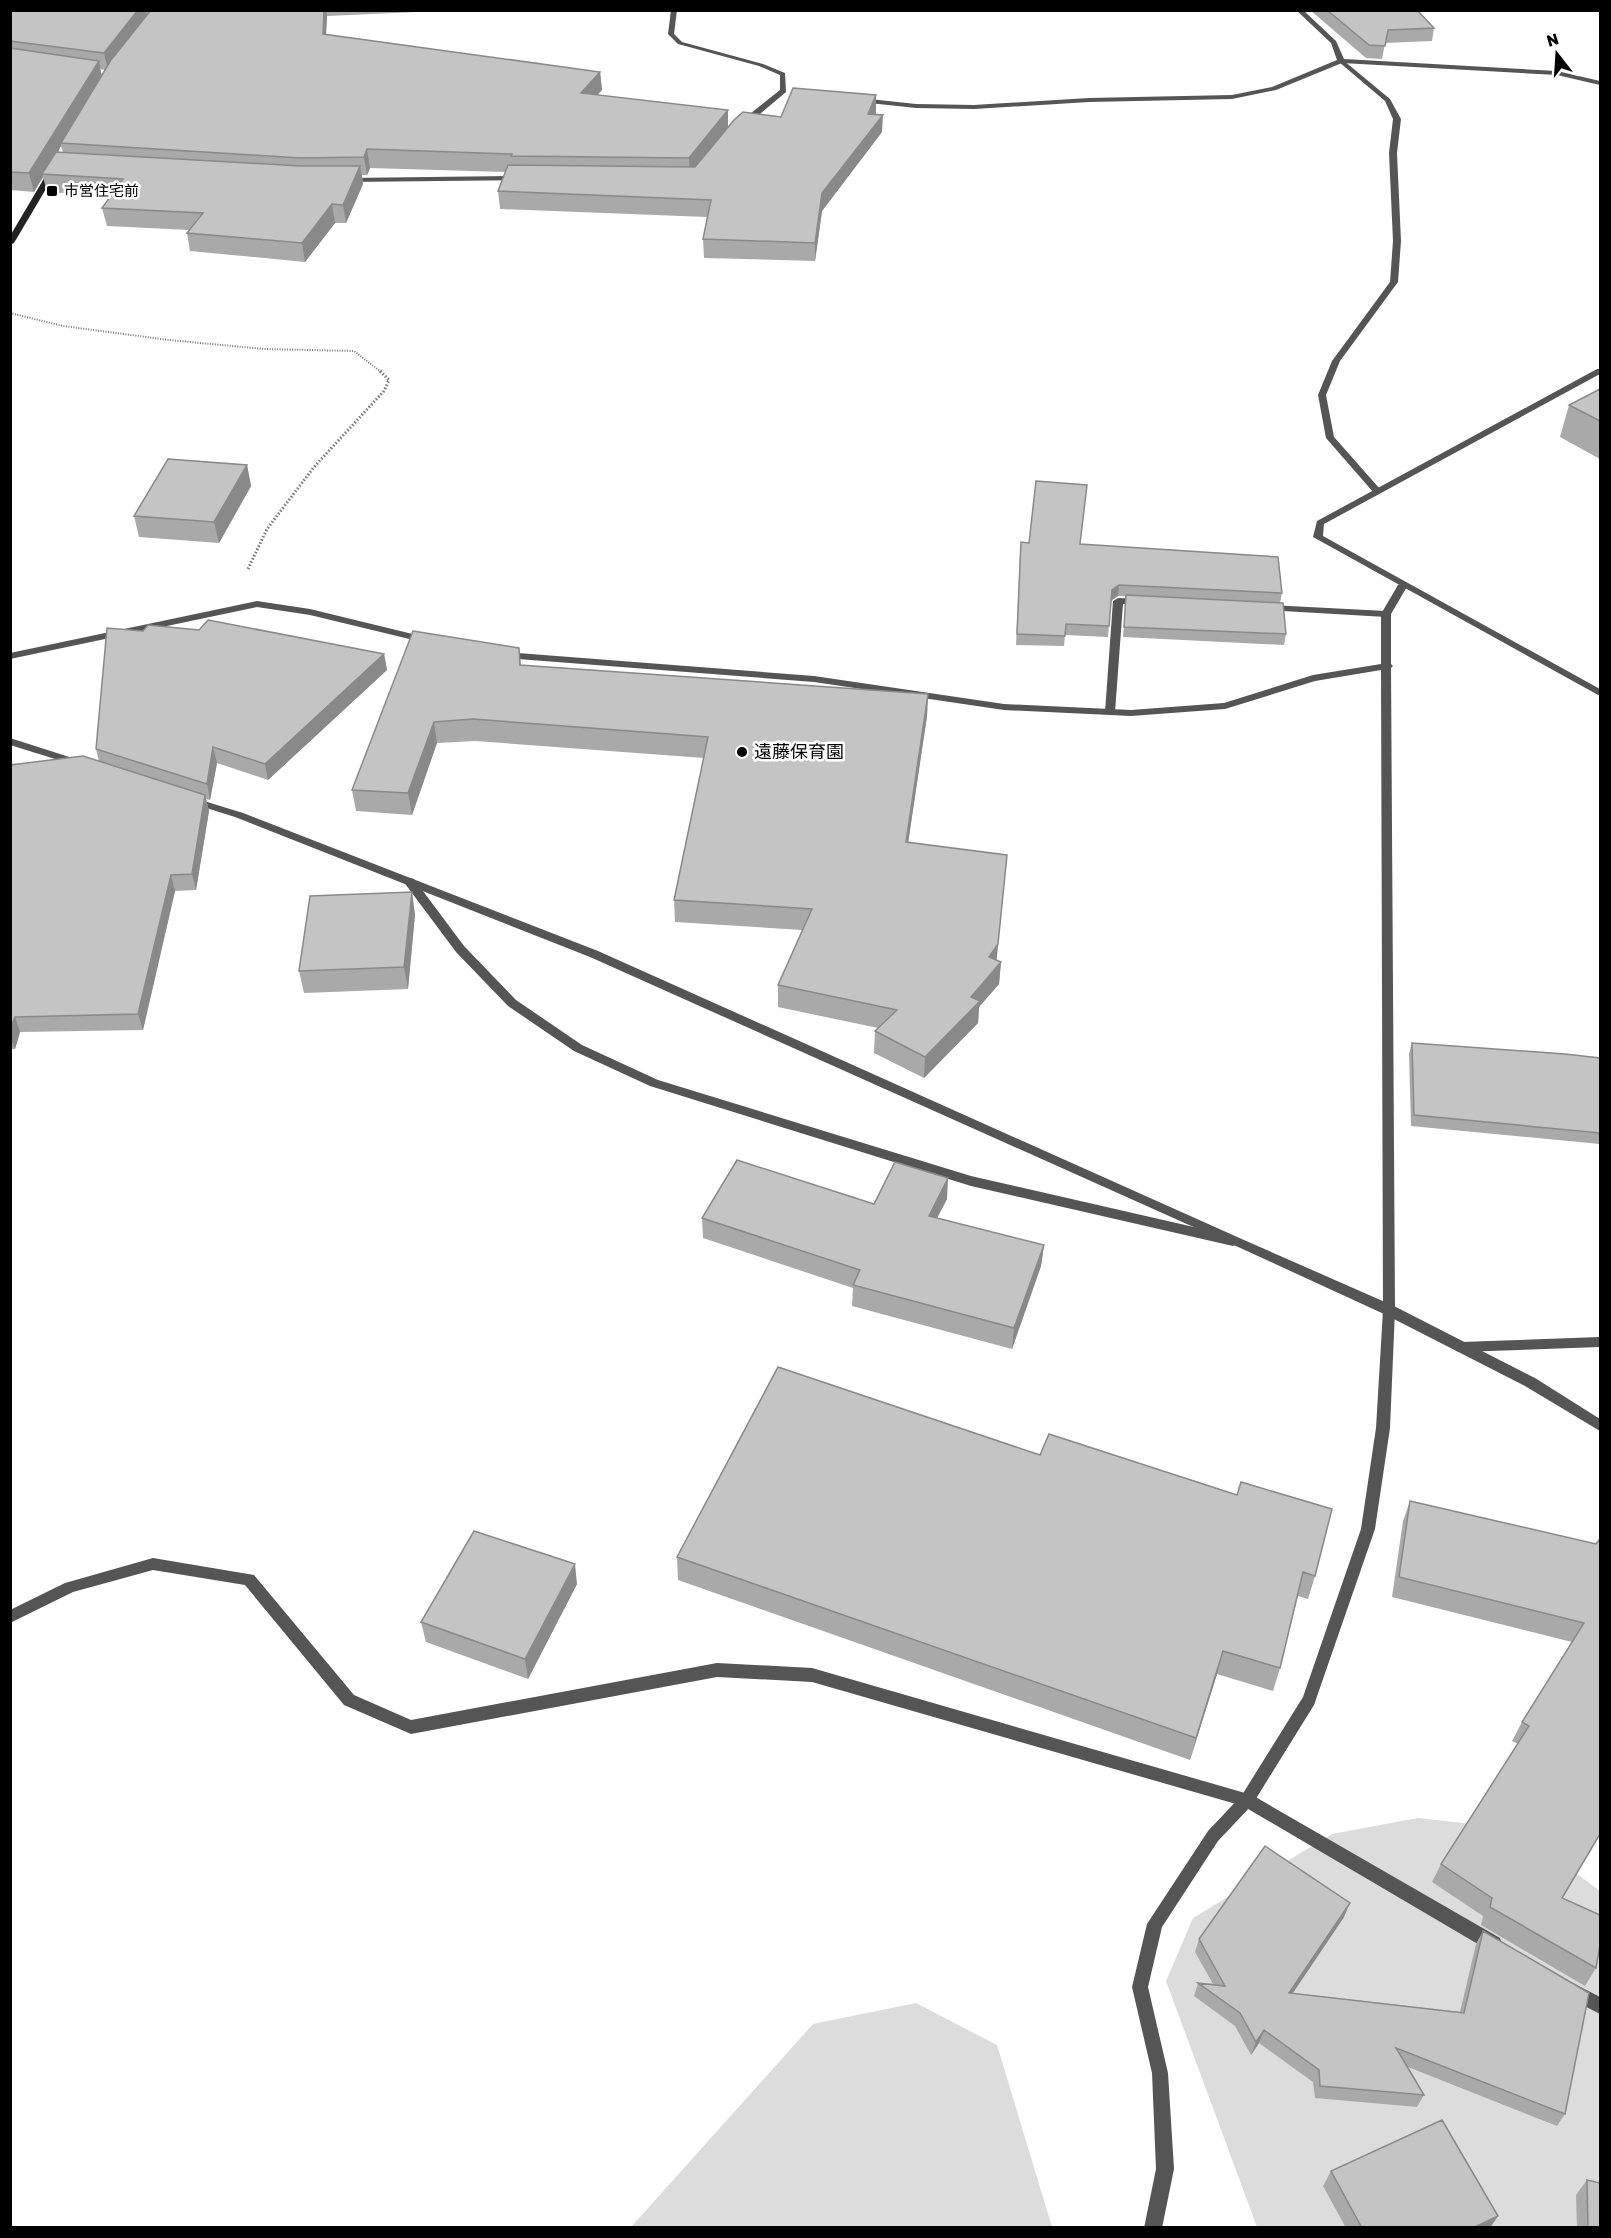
<svg xmlns="http://www.w3.org/2000/svg" width="1611" height="2238" viewBox="0 0 1611 2238" font-family="Rubik,'Noto Sans JP',sans-serif">
<rect width="100%" height="100%" fill="#fff"/>
<path fill="#dcdcdc" d="M 1418,1818 L 1517,1829 L 1600,1891 L 1600,2227 L 1257,2227 L 1166,1981 L 1193,1918 L 1332,1834 Z
M 916,2003 L 997,2045 L 1052,2227 L 631,2227 L 813,2024 Z"/>
<g fill="none" stroke-linecap="round" stroke-linejoin="round">
<path stroke="#777" stroke-width="2" stroke-dasharray="1 1.5" stroke-linecap="butt" d="M 10,313 L 63,326 L 169,340 L 264,349 L 354,351 L 381,372"/>
<path stroke="#777" stroke-width="3" stroke-dasharray="1.5 2" stroke-linecap="butt" d="M 248,569 L 267,529 L 314,467 L 384,391 L 389,380 L 380,371"/>
<path fill="#555" fill-rule="evenodd" d="M 1339,60 L 1343,60 L 1390,99 L 1401,119 L 1397,153 L 1401,241 L 1398,282 L 1340,361 L 1326,395 L 1334,437 L 1380,489 L 1380,493 L 1374,493 L 1326,438 L 1318,395 L 1332,361 L 1390,282 L 1393,241 L 1389,153 L 1393,119 L 1385,101 L 1339,62 Z
M 1118,598 L 1141,599 L 1146,602 L 1141,605 L 1123,604 L 1115,712 L 1110,715 L 1105,712 L 1113,601 Z
M 1269,605 L 1386,611 L 1391,614 L 1386,617 L 1266,610 L 1266,606 Z
M 153,1558 L 254,1575 L 354,1695 L 411,1720 L 717,1663 L 812,1668 L 1252,1795 L 1500,1938 L 1502,1944 L 1500,1950 L 1494,1952 L 1488,1950 L 1243,1806 L 812,1682 L 717,1677 L 411,1734 L 344,1705 L 245,1585 L 153,1570 L 73,1592 L 10,1623 L 10,1610 L 65,1583 Z
M 1573,1983 L 1600,1997 L 1600,2014 L 1567,1997 L 1565,1991 L 1567,1985 Z"/>
<path fill="#555" fill-rule="evenodd" d="M 671,10 L 677,10 L 674,34 L 682,42 L 763,64 L 785,73 L 786,92 L 747,125 L 741,125 L 741,121 L 780,90 L 780,75 L 759,66 L 678,44 L 668,34 Z
M 1296,10 L 1303,10 L 1336,41 L 1344,59 L 1557,71 L 1600,81 L 1600,85 L 1557,75 L 1342,63 L 1276,90 L 1232,99 L 1089,102 L 974,109 L 916,108 L 860,102 L 857,100 L 860,98 L 916,104 L 974,105 L 1089,98 L 1232,95 L 1272,87 L 1337,60 L 1331,43 Z
M 520,176 L 524,178 L 523,180 L 348,182 L 344,180 L 348,178 Z
M 1403,582 L 1408,585 L 1391,614 L 1391,664 L 1393,666 L 1391,668 L 1395,1310 L 1390,1428 L 1375,1529 L 1314,1705 L 1252,1805 L 1218,1841 L 1162,1927 L 1148,1987 L 1168,2073 L 1174,2169 L 1162,2228 L 1144,2228 L 1156,2169 L 1152,2073 L 1132,1987 L 1147,1924 L 1208,1831 L 1242,1795 L 1303,1697 L 1361,1529 L 1376,1428 L 1383,1310 L 1381,670 L 1315,681 L 1225,709 L 1131,716 L 1004,710 L 814,682 L 505,658 L 500,655 L 505,652 L 814,676 L 1004,704 L 1131,710 L 1224,703 L 1313,675 L 1381,664 L 1381,614 L 1398,585 Z
M 257,601 L 310,609 L 429,638 L 431,640 L 426,643 L 310,615 L 257,607 L 10,659 L 10,653 Z
M 410,878 L 414,879 L 464,946 L 516,1000 L 582,1045 L 658,1080 L 971,1176 L 1233,1236 L 1237,1238 L 1239,1241 L 1237,1244 L 1233,1246 L 971,1186 L 650,1086 L 574,1051 L 508,1006 L 456,952 L 406,885 L 405,882 L 406,879 Z
M 1600,1337 L 1600,1347 L 1461,1352 L 1456,1351 L 1454,1347 L 1456,1343 L 1461,1342 Z"/>
<path fill="#555" fill-rule="evenodd" d="M 1597,369 L 1600,369 L 1600,374 L 1324,524 L 1323,536 L 1600,689 L 1600,696 L 1313,537 L 1317,521 Z
M 10,738 L 85,762 L 86,764 L 81,767 L 10,745 Z
M 191,797 L 243,813 L 598,951 L 1244,1240 L 1394,1306 L 1535,1378 L 1600,1419 L 1600,1431 L 1525,1386 L 1384,1314 L 1236,1246 L 590,957 L 235,817 L 187,802 L 186,800 L 187,798 Z"/>
<path fill="#222" fill-rule="evenodd" d="M 49,170 L 56,172 L 14,243 L 10,245 L 10,236 Z"/>
</g>
<path fill="#a9a9a9" fill-rule="evenodd" d="M 10,10 L 461,10 L 327,16 L 326,35 L 600,72 L 602,90 L 597,95 L 728,110 L 728,127 L 781,117 L 876,95 L 876,112 L 875,115 L 882,132 L 822,211 L 815,261 L 704,258 L 703,239 L 707,217 L 500,209 L 498,191 L 505,172 L 370,168 L 367,175 L 362,175 L 363,184 L 346,223 L 335,223 L 305,262 L 190,251 L 187,233 L 189,230 L 107,226 L 102,208 L 111,196 L 47,192 L 43,177 L 34,192 L 10,190 ZM 100,69 L 105,70 L 102,75 ZM 61,146 L 63,152 L 58,152 Z
M 1310,10 L 1417,10 L 1434,28 L 1432,41 L 1385,43 L 1382,59 L 1366,58 Z
M 1600,389 L 1600,459 L 1560,437 L 1569,405 Z
M 247,465 L 251,486 L 219,543 L 139,537 L 134,516 Z
M 1080,544 L 1282,593 L 1280,603 L 1286,634 L 1284,645 L 1123,637 L 1126,596 L 1118,596 L 1111,600 L 1108,637 L 1065,635 L 1064,646 L 1016,645 L 1020,553 Z
M 519,648 L 521,665 L 928,694 L 927,716 L 908,842 L 1007,855 L 996,960 L 1001,962 L 999,984 L 979,1007 L 978,1023 L 924,1078 L 874,1053 L 875,1031 L 878,1028 L 778,1007 L 778,985 L 802,930 L 675,922 L 674,900 L 704,758 L 475,741 L 437,743 L 412,815 L 356,811 L 352,790 Z
M 384,654 L 387,670 L 268,780 L 217,763 L 210,800 L 206,799 L 209,811 L 196,890 L 175,891 L 143,1030 L 20,1032 L 15,1049 L 10,1049 L 10,765 L 99,762 L 96,749 Z
M 415,914 L 408,989 L 304,993 L 299,971 Z
M 1412,1043 L 1600,1058 L 1600,1144 L 1411,1126 L 1409,1054 Z
M 947,1199 L 937,1218 L 1044,1245 L 1041,1266 L 1012,1349 L 852,1306 L 853,1288 L 703,1238 L 702,1218 L 874,1204 Z
M 778,1367 L 1315,1576 L 1308,1599 L 1298,1596 L 1280,1668 L 1273,1691 L 1217,1674 L 1190,1760 L 678,1580 L 677,1557 Z
M 1410,1501 L 1596,1544 L 1563,1898 L 1596,1968 L 1585,1986 L 1481,1925 L 1483,1916 L 1432,1882 L 1441,1864 L 1518,1744 L 1512,1741 L 1522,1722 L 1572,1642 L 1392,1597 L 1403,1521 Z
M 577,1584 L 528,1679 L 426,1642 L 421,1622 Z
M 1344,1917 L 1293,1993 L 1460,2012 L 1476,1944 L 1483,1931 L 1565,2114 L 1557,2126 L 1408,2067 L 1424,2095 L 1417,2107 L 1315,2098 L 1313,2082 L 1259,2043 L 1251,2055 L 1235,2026 L 1194,1996 L 1198,1983 L 1213,1984 L 1195,1952 L 1199,1939 Z
M 1331,2171 L 1490,2228 L 1346,2228 L 1323,2186 Z
M 1587,2180 L 1600,2228 L 1577,2228 L 1576,2195 Z"/>
<path fill="#898989" d="M 138,10 L 146,10 L 148,20 L 108,70 L 104,53 Z
M 324,10 L 326,10 L 327,16 L 325,52 L 323,34 Z
M 99,61 L 102,78 L 61,143 L 61,146 L 44,175 L 42,174 L 43,177 L 34,192 L 29,173 Z
M 600,72 L 602,90 L 582,111 L 581,93 Z
M 876,95 L 876,112 L 868,132 L 868,114 Z
M 728,110 L 728,128 L 690,177 L 689,158 Z
M 883,115 L 882,132 L 822,211 L 815,261 L 815,243 L 822,193 Z
M 367,149 L 370,168 L 367,175 L 364,157 Z
M 360,166 L 363,184 L 346,223 L 343,205 Z
M 332,204 L 335,223 L 305,262 L 302,243 Z
M 247,465 L 251,486 L 219,543 L 214,522 Z
M 1119,585 L 1118,596 L 1111,601 L 1112,590 Z
M 384,654 L 387,670 L 268,780 L 265,764 Z
M 928,694 L 927,716 L 905,864 L 906,842 Z
M 434,722 L 437,743 L 412,815 L 408,793 Z
M 213,747 L 217,763 L 210,800 L 207,784 Z
M 205,795 L 209,811 L 196,890 L 192,874 Z
M 1007,855 L 996,966 L 1001,962 L 999,984 L 979,1007 L 978,1023 L 924,1078 L 925,1057 L 971,997 L 989,957 Z
M 171,875 L 175,891 L 143,1030 L 138,1014 Z
M 412,892 L 415,914 L 408,989 L 404,967 Z
M 15,1017 L 20,1032 L 15,1049 L 10,1037 L 10,1029 Z
M 948,1178 L 947,1199 L 927,1237 L 929,1216 Z
M 1044,1245 L 1041,1266 L 1012,1349 L 1014,1328 Z
M 575,1564 L 577,1584 L 528,1679 L 525,1659 Z
M 1223,1651 L 1217,1674 L 1190,1760 L 1196,1738 Z
M 1350,1903 L 1344,1917 L 1284,2006 L 1289,1993 Z
M 1264,2030 L 1259,2043 L 1251,2055 L 1256,2042 Z
M 1498,2216 L 1490,2228 L 1473,2228 Z"/>
<path fill="#c4c4c4" stroke="#898989" stroke-width="1.5" d="M 10,10 L 138,10 L 104,53 L 10,41 Z
M 151,10 L 324,10 L 323,34 L 600,72 L 581,93 L 728,110 L 689,158 L 511,156 L 512,154 L 367,149 L 364,157 L 300,158 L 61,143 L 111,60 Z
M 1327,10 L 1417,10 L 1434,28 L 1388,30 L 1385,46 L 1369,45 Z
M 10,48 L 99,61 L 29,173 L 10,172 Z
M 793,88 L 876,95 L 868,114 L 883,115 L 822,193 L 815,243 L 703,239 L 711,200 L 498,191 L 508,165 L 695,167 L 734,120 L 743,112 L 781,117 Z
M 56,152 L 300,166 L 360,166 L 343,205 L 332,204 L 302,243 L 187,233 L 203,213 L 102,208 L 123,179 L 42,174 Z
M 1600,389 L 1600,421 L 1569,405 Z
M 168,459 L 247,465 L 214,522 L 134,516 Z
M 1036,481 L 1087,485 L 1080,544 L 1278,557 L 1282,593 L 1119,585 L 1112,590 L 1109,626 L 1066,624 L 1065,636 L 1017,634 L 1021,542 L 1029,543 Z
M 1126,595 L 1283,603 L 1286,634 L 1124,627 Z
M 208,620 L 384,654 L 265,764 L 213,747 L 207,784 L 96,749 L 107,628 L 143,631 L 148,625 L 199,630 Z
M 413,631 L 519,648 L 520,665 L 928,694 L 906,842 L 1007,855 L 998,944 L 989,957 L 1001,962 L 971,997 L 980,1001 L 925,1057 L 875,1031 L 897,1010 L 778,985 L 812,909 L 674,900 L 708,737 L 473,719 L 434,722 L 408,793 L 352,790 Z
M 83,756 L 205,795 L 192,874 L 171,875 L 138,1014 L 15,1017 L 10,1029 L 10,765 Z
M 412,892 L 404,967 L 299,971 L 310,896 Z
M 1412,1043 L 1565,1054 L 1600,1058 L 1600,1133 L 1414,1115 Z
M 737,1160 L 874,1204 L 895,1162 L 948,1178 L 929,1216 L 1044,1245 L 1014,1328 L 853,1285 L 860,1270 L 702,1218 Z
M 778,1367 L 1040,1455 L 1049,1434 L 1237,1495 L 1241,1482 L 1332,1509 L 1315,1576 L 1303,1572 L 1280,1668 L 1223,1651 L 1196,1738 L 677,1557 Z
M 1410,1501 L 1596,1544 L 1600,1539 L 1600,1834 L 1562,1898 L 1600,1915 L 1600,1945 L 1596,1968 L 1490,1907 L 1492,1898 L 1441,1864 L 1529,1726 L 1522,1722 L 1584,1623 L 1399,1577 Z
M 474,1531 L 575,1564 L 525,1659 L 421,1622 Z
M 1265,1846 L 1350,1903 L 1289,1993 L 1464,2013 L 1483,1931 L 1589,1993 L 1565,2114 L 1396,2048 L 1424,2095 L 1320,2086 L 1319,2070 L 1264,2030 L 1256,2042 L 1240,2013 L 1198,1983 L 1225,1986 L 1199,1939 Z
M 1442,2120 L 1498,2216 L 1473,2228 L 1362,2228 L 1331,2171 Z
M 1587,2180 L 1600,2183 L 1600,2228 L 1588,2228 Z"/>
<g fill="#000" stroke="#fff" stroke-width="2">
<rect x="46" y="185" width="12" height="12" rx="3"/>
<circle cx="742" cy="752" r="6"/>
</g>
<g text-anchor="middle" dominant-baseline="central" stroke-width="5" stroke-linejoin="round" paint-order="stroke">
<g font-size="15" fill="#000" stroke="#fff" text-anchor="start">
<text x="64" y="191">市営住宅前</text>
</g>
<g font-size="18" fill="#000" stroke="#fff" text-anchor="start">
<text x="754" y="752">遠藤保育園</text>
</g>
</g>
<rect width="1611" height="2238" fill="none" stroke="#000000" stroke-width="24"/>
<g transform="translate(1557 54) rotate(343)" stroke="#ffffff" stroke-width="4.5" paint-order="stroke">
<path d="M0-4.5L10 22L0 15L-10 22Z" fill="#000000"/>
<text y="-9" font-size="16" font-weight="bold" text-anchor="middle" fill="#000000">N</text>
</g>
</svg>
